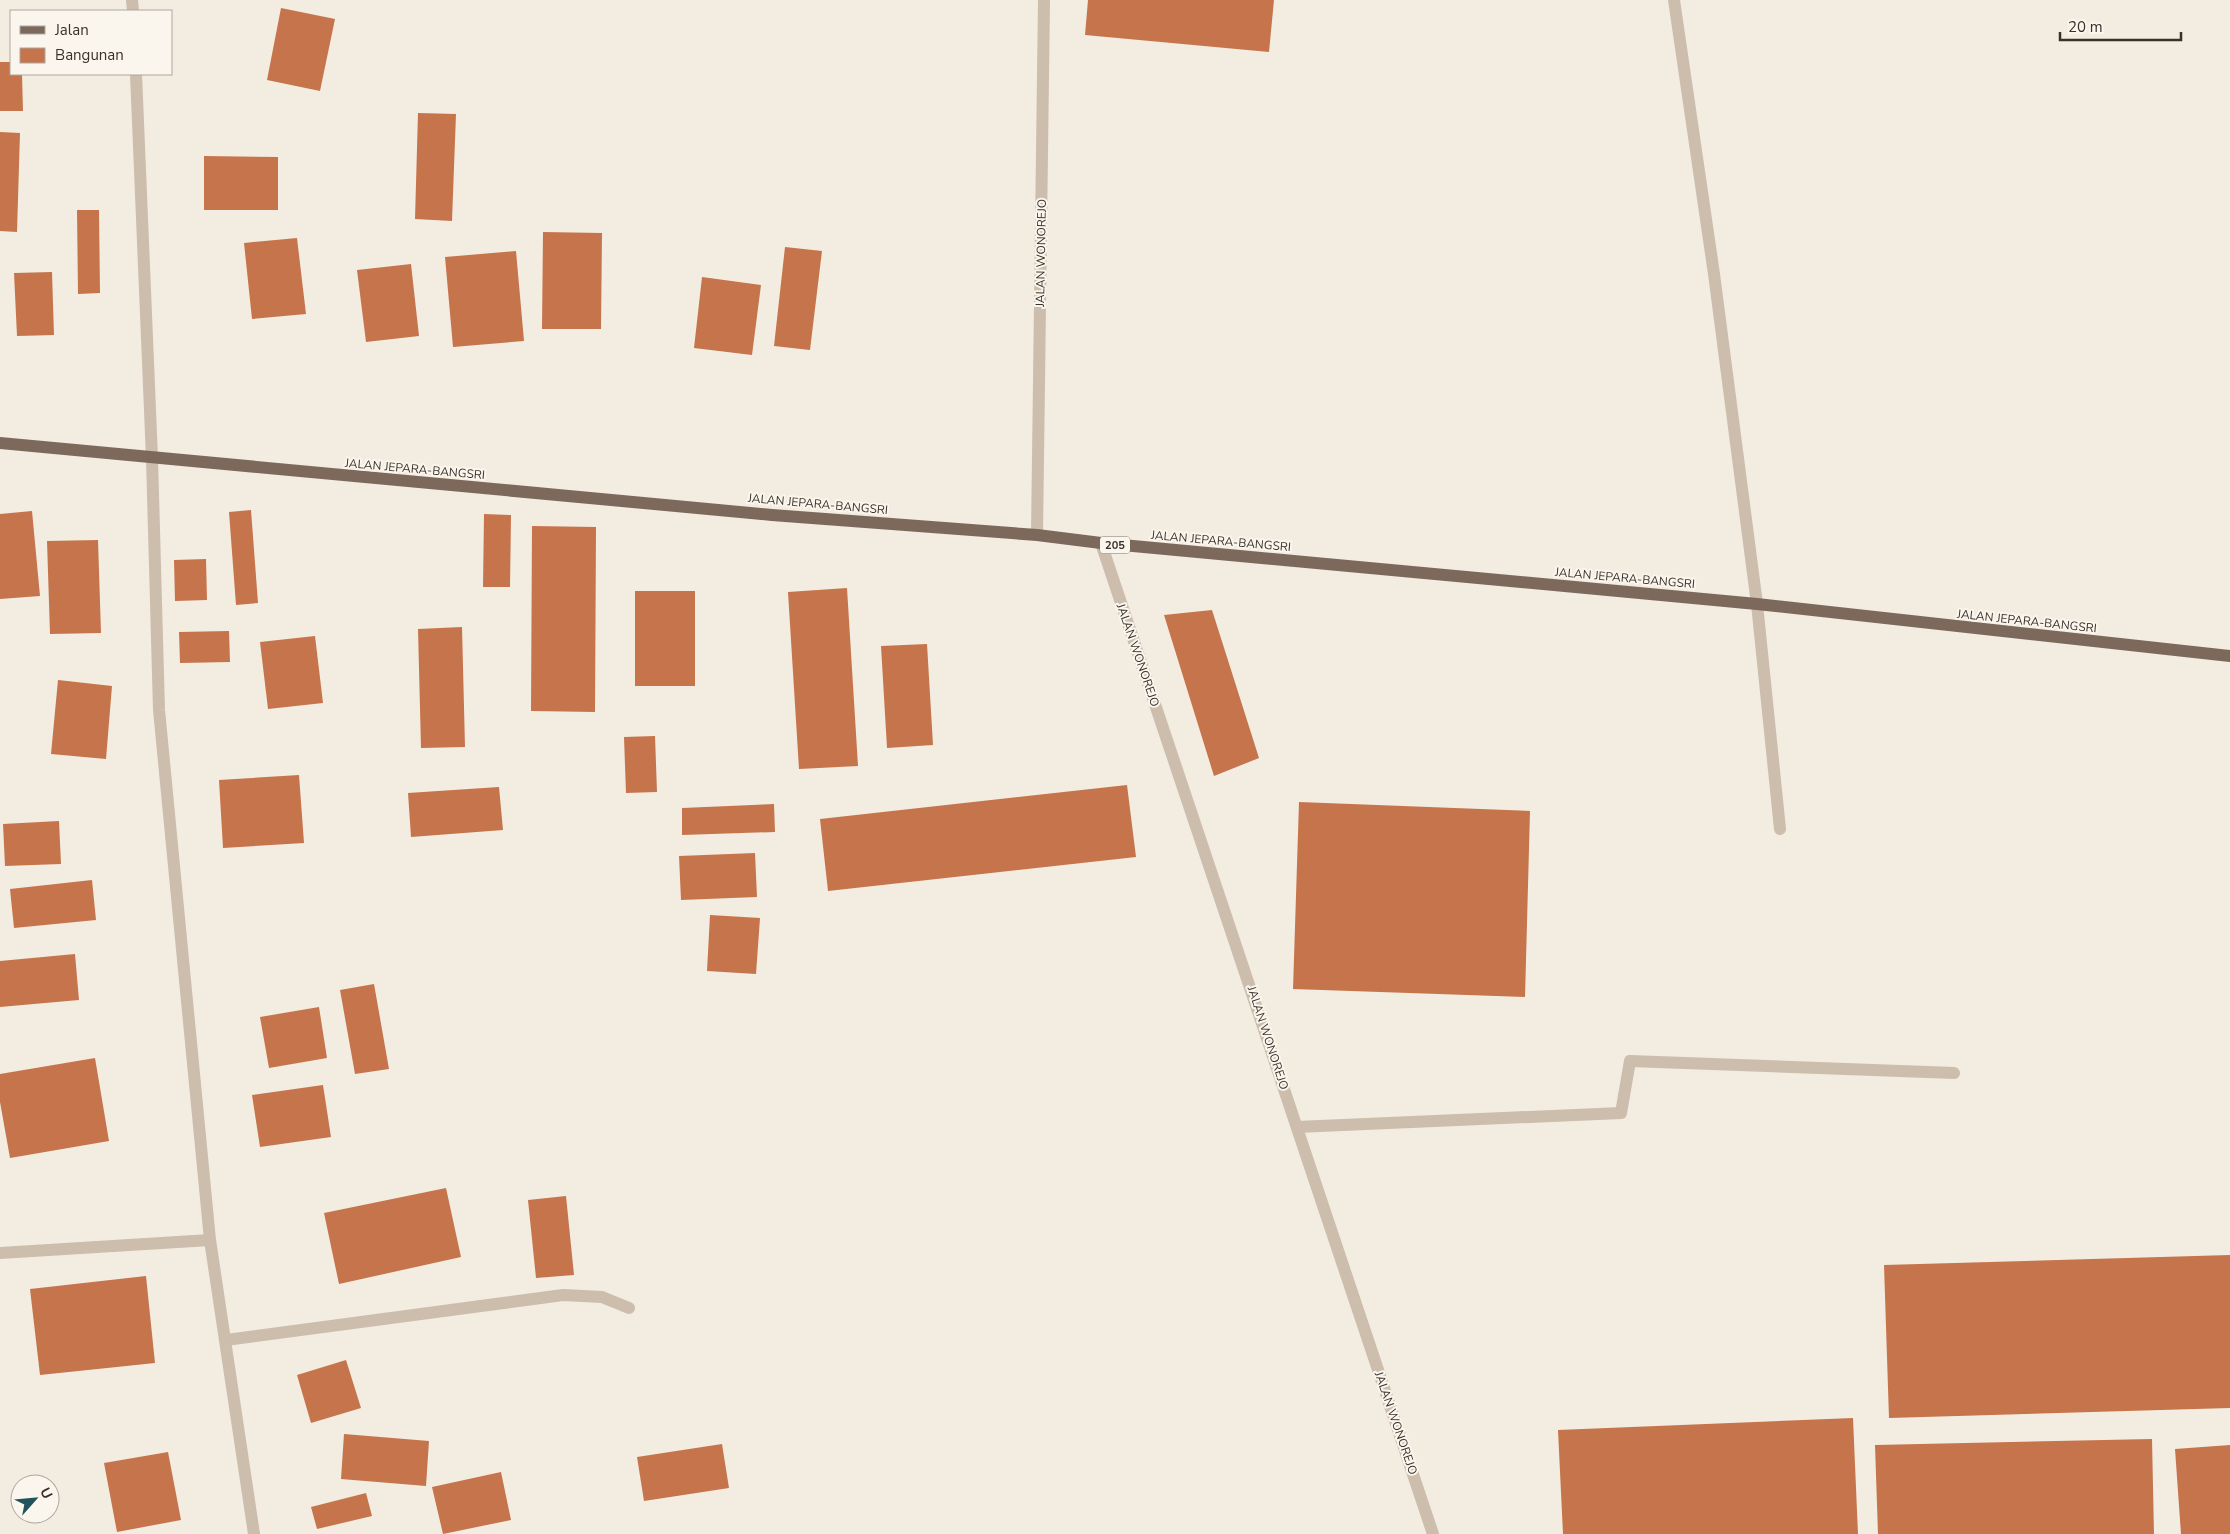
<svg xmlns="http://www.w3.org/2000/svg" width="2230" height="1534" viewBox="0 0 2230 1534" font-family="'Nunito Sans',sans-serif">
<rect width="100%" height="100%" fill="#f3ece0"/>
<path fill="#c6744c" d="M 1088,0 L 1274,0 L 1269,52 L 1085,35 Z
M 281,8 L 335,19 L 320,91 L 267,80 Z
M 0,62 L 11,62 L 11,74 L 22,74 L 23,111 L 0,111 Z
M 418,113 L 456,114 L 452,221 L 415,219 Z
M 0,132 L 20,133 L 17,232 L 0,231 Z
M 204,156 L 278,157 L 278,210 L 204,210 Z
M 77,210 L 99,210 L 100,293 L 78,294 Z
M 543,232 L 602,233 L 601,329 L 542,329 Z
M 297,238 L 306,314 L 252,319 L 244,243 Z
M 785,247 L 822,251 L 810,350 L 774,346 Z
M 516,251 L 524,341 L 453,347 L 445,257 Z
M 411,264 L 419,336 L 366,342 L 357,270 Z
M 52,272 L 54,335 L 17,336 L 14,273 Z
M 702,277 L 761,285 L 752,355 L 694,348 Z
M 251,510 L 258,603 L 236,605 L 229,512 Z
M 32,511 L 40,596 L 0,599 L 0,514 Z
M 484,514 L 511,515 L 510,587 L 483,587 Z
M 532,526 L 596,527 L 595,712 L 531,711 Z
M 98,540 L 101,633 L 50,634 L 47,541 Z
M 206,559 L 207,600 L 175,601 L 174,560 Z
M 847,588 L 858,766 L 799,769 L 788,592 Z
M 635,591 L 695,591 L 695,686 L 635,686 Z
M 1212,610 L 1259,758 L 1214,776 L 1164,615 Z
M 462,627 L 465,747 L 421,748 L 418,629 Z
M 229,631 L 230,662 L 180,663 L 179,632 Z
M 315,636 L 323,703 L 268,709 L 260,642 Z
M 927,644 L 933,745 L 887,748 L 881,646 Z
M 58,680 L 112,686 L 106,759 L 51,754 Z
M 655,736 L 657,792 L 626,793 L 624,737 Z
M 299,775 L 304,843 L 223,848 L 219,780 Z
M 1127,785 L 1136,857 L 828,891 L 820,819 Z
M 499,787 L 503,830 L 411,837 L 408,793 Z
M 1299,802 L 1530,811 L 1525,997 L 1293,989 Z
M 774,804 L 775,832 L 682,835 L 682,808 Z
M 59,821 L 61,864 L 5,866 L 3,824 Z
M 755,853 L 757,897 L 681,900 L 679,856 Z
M 92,880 L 96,920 L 14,928 L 10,889 Z
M 710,915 L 760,918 L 756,974 L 707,971 Z
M 75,954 L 79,1000 L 0,1007 L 0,961 Z
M 374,984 L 389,1069 L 355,1074 L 340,990 Z
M 319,1007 L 327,1058 L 269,1068 L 260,1017 Z
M 95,1058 L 109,1141 L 10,1158 L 0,1102 L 0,1074 Z
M 323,1085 L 331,1137 L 260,1147 L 252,1095 Z
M 446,1188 L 461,1257 L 339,1284 L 324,1213 Z
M 566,1196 L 574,1275 L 536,1278 L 528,1200 Z
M 2230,1255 L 2230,1408 L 1889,1418 L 1884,1265 Z
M 146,1276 L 155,1363 L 40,1375 L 30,1289 Z
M 346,1360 L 361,1408 L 311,1423 L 297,1375 Z
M 1853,1418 L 1858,1534 L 1563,1534 L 1558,1430 Z
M 344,1434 L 429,1441 L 426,1486 L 341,1479 Z
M 2152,1439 L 2154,1534 L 1878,1534 L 1875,1445 Z
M 722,1444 L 729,1488 L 644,1501 L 637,1457 Z
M 2230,1445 L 2230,1534 L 2181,1534 L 2175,1449 Z
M 168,1452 L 181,1520 L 117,1532 L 104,1463 Z
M 501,1472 L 511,1520 L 443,1534 L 432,1487 Z
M 366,1493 L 372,1516 L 317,1529 L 311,1507 Z"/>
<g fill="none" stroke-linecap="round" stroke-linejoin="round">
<path stroke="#ccbdac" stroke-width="12" d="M 132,0 L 133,11
M 1674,0 L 1714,274 L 1757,604 L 1780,829
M 136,74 L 152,458 L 159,710 L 210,1240 L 254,1534
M 1297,1127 L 1621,1113 L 1630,1061 L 1954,1073
M 0,1253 L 210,1240
M 226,1340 L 563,1295 L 602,1297 L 629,1308"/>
<path stroke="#ccbdac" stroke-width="12" d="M 1037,535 L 1044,0
M 1101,543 L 1433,1534"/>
<path stroke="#7c695c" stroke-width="12" d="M 0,443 L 772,515 L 1037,535 L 1101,543 L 1757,604 L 2230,656"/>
</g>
<g text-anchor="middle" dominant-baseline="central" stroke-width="4" stroke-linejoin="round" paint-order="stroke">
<rect fill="#fbf6ed" stroke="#746c65" stroke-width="1" x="1100" y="536.5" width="30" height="17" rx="4"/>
<g font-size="11" font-weight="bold" fill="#3a312b">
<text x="1115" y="545">205</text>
</g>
<g font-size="12" fill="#3a312b" stroke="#fbf6ed">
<text transform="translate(1041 253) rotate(-89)">JALAN WONOREJO</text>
<text transform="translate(415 469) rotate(5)">JALAN JEPARA-BANGSRI</text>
<text transform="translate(818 504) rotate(5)">JALAN JEPARA-BANGSRI</text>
<text transform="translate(1221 541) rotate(5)">JALAN JEPARA-BANGSRI</text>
<text transform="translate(1625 578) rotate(5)">JALAN JEPARA-BANGSRI</text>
<text transform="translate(2027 621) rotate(6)">JALAN JEPARA-BANGSRI</text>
<text transform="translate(1138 655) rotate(71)">JALAN WONOREJO</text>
<text transform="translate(1268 1038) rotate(72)">JALAN WONOREJO</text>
<text transform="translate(1396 1423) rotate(71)">JALAN WONOREJO</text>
</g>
</g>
<rect x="10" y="10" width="162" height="65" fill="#fbf6ed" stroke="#aea79f"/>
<rect x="20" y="26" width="25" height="8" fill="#7c695c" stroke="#aea79f"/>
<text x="55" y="35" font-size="15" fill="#3a312b">Jalan</text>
<rect x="20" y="48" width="25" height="15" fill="#c6744c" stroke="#aea79f"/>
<text x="55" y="60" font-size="15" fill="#3a312b">Bangunan</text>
<g transform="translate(35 1499) rotate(63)"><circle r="24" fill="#fbf6ed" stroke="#aea79f"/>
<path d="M0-4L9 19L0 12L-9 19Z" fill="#20535c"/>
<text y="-8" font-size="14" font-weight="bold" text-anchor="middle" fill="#3a312b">U</text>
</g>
<path d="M2060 32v8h121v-8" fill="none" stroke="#3a312b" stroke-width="2.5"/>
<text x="2068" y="32" font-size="15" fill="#3a312b" stroke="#fbf6ed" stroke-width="4" paint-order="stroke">20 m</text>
</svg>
